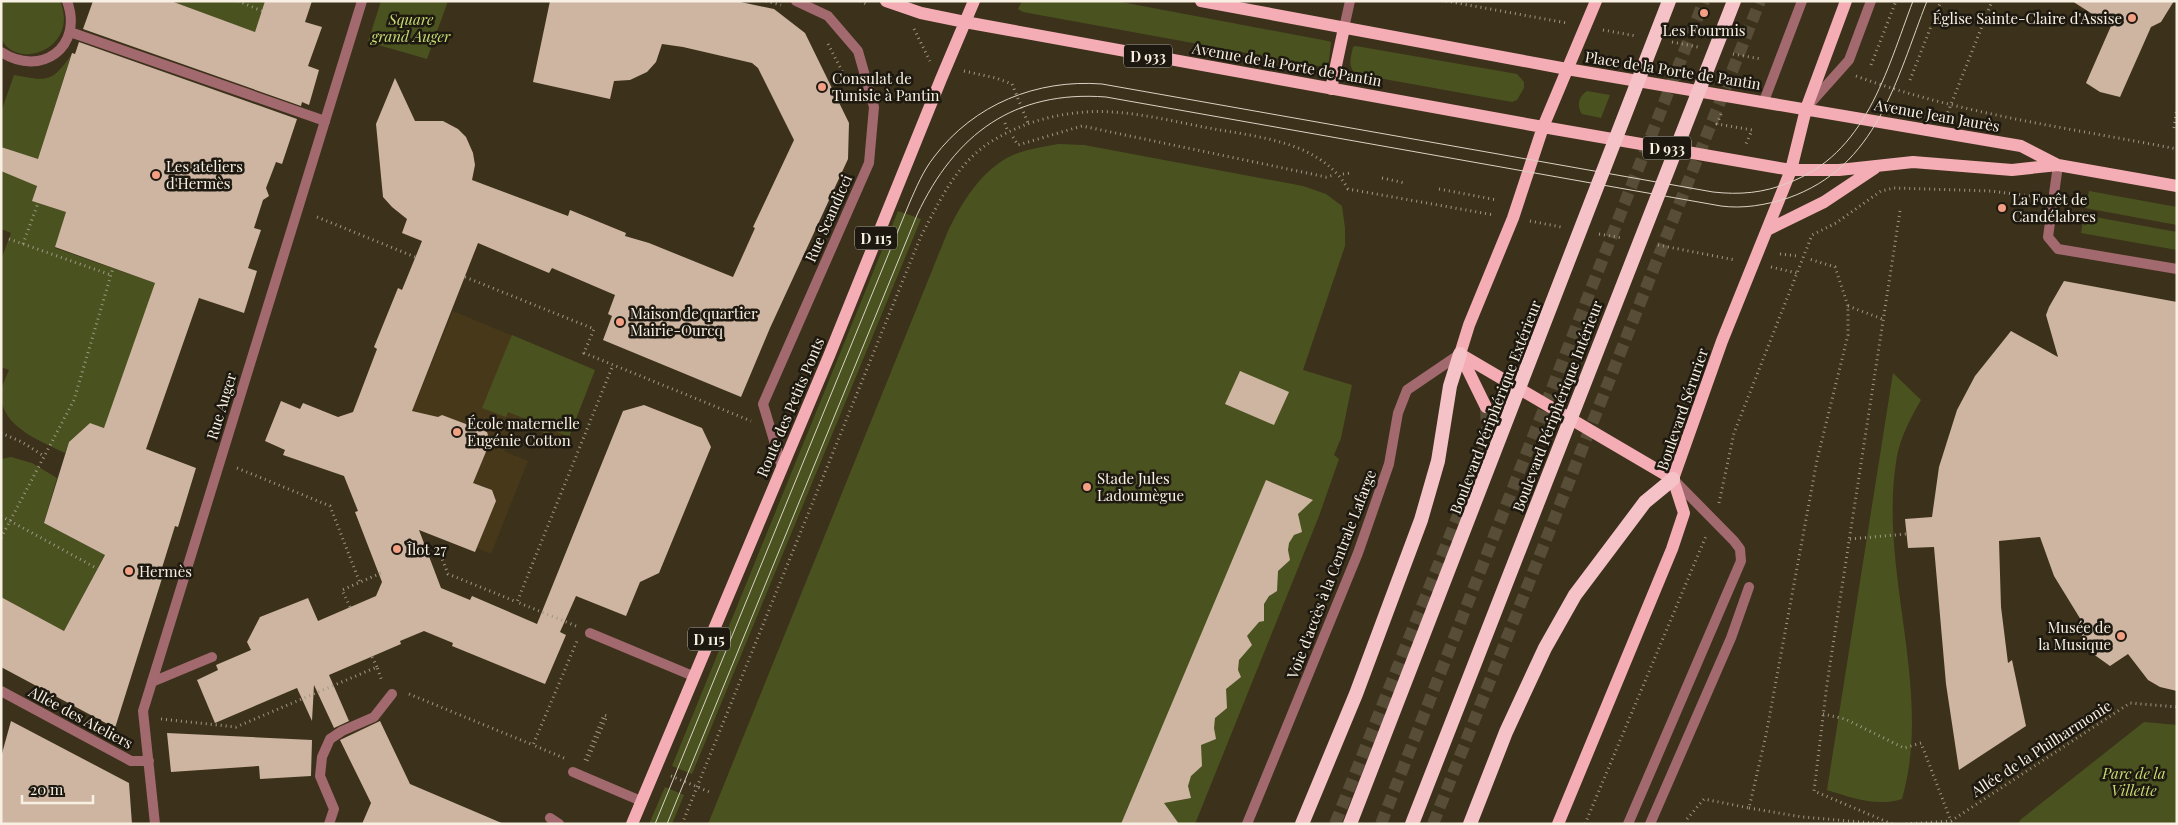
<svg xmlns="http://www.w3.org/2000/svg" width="2178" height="825" viewBox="0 0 2178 825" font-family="'Playfair Display',serif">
<rect width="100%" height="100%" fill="#3c311a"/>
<path fill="#47381a" d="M 453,311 L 595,370 L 567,442 L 516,422 L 504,451 L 528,461 L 491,554 L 477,548 L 470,550 L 449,542 L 442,525 L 424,532 L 407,492 L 414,412 L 412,411 Z"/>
<path fill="#4a5320" d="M 1,1 L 60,1 C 80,48 18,71 2,40 C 0,31 1,12 1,1 Z
M 171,1 L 265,1 L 255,32 Z
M 381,1 L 448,1 L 427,59 L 368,42 Z
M 1022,1 L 1116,1 L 1328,41 L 1331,42 L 1329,61 L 1324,67 L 1023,12 L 1018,9 Z
M 1356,46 L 1517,74 L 1524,82 L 1524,88 L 1517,100 L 1512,102 L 1356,74 C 1347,66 1351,57 1353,47 Z
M 71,55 L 53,112 L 33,201 L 66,212 L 55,248 L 155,283 L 105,428 L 90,423 L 69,442 L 65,453 C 41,441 0,427 1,393 C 2,385 6,377 9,370 L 1,367 L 1,260 L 11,233 L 1,229 L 1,159 L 5,148 L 1,147 L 1,112 L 14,75 C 47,81 52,83 71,55 Z
M 1587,91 L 1610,95 L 1601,118 L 1582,114 C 1576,105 1579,96 1587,91 Z
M 1058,144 L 1084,145 L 1303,186 L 1326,194 L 1342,206 L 1345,228 L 1345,246 L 1303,370 L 1352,385 L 1341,438 L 1334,455 L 1339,459 L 1319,516 L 1195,824 L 708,824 L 948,231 C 962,202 982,169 1013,155 C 1027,149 1043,147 1058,144 Z
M 2089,191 L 2177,207 L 2177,225 L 2085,208 Z
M 898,211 L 921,219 L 692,774 L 672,766 Z
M 2084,215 L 2177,232 L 2177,250 L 2081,233 Z
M 512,335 L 595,370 L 569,437 L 550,429 L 547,434 L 521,424 L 523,418 L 508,412 L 506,417 L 482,408 Z
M 1893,373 L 1921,400 C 1911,417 1901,436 1897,456 C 1877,570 1934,687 1902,799 C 1876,807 1853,798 1827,790 Z
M 11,457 L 32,463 L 57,478 L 44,523 L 99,552 L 111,543 L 64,631 L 1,597 L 1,459 Z
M 2144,722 L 2177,725 L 2177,824 L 2019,824 L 2020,820 Z
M 665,787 L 684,795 L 672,824 L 649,824 Z"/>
<path fill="#cdb5a1" d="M 93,1 L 171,1 L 255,32 L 265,1 L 312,1 L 305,22 L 322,27 L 308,66 L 319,70 L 309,105 L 302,102 L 301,106 L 83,29 Z
M 550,1 L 736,1 L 774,9 L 805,33 L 849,123 L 848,159 L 770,328 L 741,397 L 603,340 L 612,316 L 608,314 L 615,295 L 552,268 L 549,273 L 478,243 L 412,411 L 438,417 L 442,415 L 487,432 L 490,442 L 473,483 L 492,490 L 496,501 L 475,552 L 419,530 L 441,588 L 470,600 L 472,596 L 537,624 L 623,411 L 644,405 L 702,428 L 711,447 L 659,573 L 640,582 L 626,616 L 576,596 L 560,632 L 566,635 L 545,684 L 452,646 L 453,643 L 424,631 L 400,641 L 401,644 L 329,675 L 349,721 L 334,728 L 314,685 L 312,721 L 297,688 L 215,723 L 197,680 L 218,670 L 216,665 L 251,650 L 247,642 L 260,617 L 308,598 L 318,621 L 376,596 L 382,582 L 355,512 L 358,511 L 344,476 L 283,455 L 285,450 L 265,441 L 281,401 L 300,409 L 303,403 L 338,417 L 353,412 L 377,349 L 374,347 L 398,288 L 402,290 L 422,241 L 402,233 L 407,219 L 392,207 L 383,197 L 376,124 L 395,78 L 415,121 L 443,121 L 458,129 L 466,137 L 473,153 L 475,165 L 472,180 L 568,216 L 570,210 L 626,233 L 625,236 L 649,243 L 733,277 L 755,228 L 753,227 L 794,140 L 758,68 L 752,63 L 683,47 L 662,44 L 656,62 L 647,72 L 630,80 L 614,81 L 610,99 L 533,82 Z
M 2072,1 L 2174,1 L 2161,22 L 2151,27 L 2120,97 L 2100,92 L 2086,83 L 2111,26 Z
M 79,42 L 297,119 L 282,164 L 276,162 L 266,188 L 269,196 L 263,200 L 254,228 L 261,230 L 248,268 L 257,271 L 244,313 L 199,298 L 146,449 L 196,468 L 178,527 L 175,526 L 161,571 L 164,572 L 115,728 L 1,667 L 1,597 L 64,631 L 105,555 L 44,523 L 69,442 L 90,423 L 104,428 L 155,283 L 55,247 L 66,212 L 32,201 L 37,186 L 1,171 L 1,147 L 38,159 L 72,53 L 75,54 Z
M 2064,281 L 2177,302 L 2177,691 L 2160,687 L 2148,680 L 2128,654 L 2110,666 L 2089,651 L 2082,637 L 2081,620 L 2054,576 L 2040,537 L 1999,541 L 2001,607 L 2008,663 L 2012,660 L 2026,726 L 1959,770 L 1946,684 L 1934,547 L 1908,548 L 1905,519 L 1932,517 L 1939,467 L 1957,410 L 1975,376 L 2011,331 L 2058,357 L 2046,315 L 2049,307 Z
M 1240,371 L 1289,392 L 1274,425 L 1225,404 Z
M 1266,480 L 1313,500 L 1298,514 L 1302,532 L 1294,535 L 1289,543 L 1288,550 L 1290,560 L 1278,571 L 1277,591 L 1269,596 L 1264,604 L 1264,621 L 1259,622 L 1247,636 L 1252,645 L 1239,660 L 1238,670 L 1241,677 L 1226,689 L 1227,708 L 1215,718 L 1214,728 L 1216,739 L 1201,745 L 1202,766 L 1191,776 L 1188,786 L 1191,798 L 1164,803 L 1179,824 L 1121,824 Z
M 11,721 L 129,783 L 132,824 L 1,824 L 1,757 Z
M 380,721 L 410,784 L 504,824 L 362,824 L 371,803 L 340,740 Z
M 167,733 L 312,740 L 311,776 L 260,779 L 259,766 L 171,772 Z"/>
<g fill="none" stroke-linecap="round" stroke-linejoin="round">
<path stroke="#584e38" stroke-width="12" stroke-dasharray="12 6" stroke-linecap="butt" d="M 1335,824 L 1483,453 L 1487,430 L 1486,407
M 1381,824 L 1704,1
M 1433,824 L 1760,1"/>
<path stroke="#a09785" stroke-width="3" stroke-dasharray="1 4" stroke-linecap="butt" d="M 238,1 L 262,11
M 766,1 L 781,5
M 860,1 L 868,5
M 1446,1 L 1567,23
M 914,29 L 930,61
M 1603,30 L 1636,36
M 1672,42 L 1698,47
M 828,44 L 847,81
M 1733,54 L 1761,59
M 1871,65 L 1896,1
M 964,71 L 996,78 L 1012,84 L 1028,123
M 1856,76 C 1959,114 2070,128 2177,149
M 1910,80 L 1941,1
M 1721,114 L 1717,124 L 1752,130 L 1746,144
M 1946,117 L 1992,1
M 1005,123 L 1007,129
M 2174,128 L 2177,108
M 1013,137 L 1018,145 L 1082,126 L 1326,177 L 1334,175
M 1343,174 L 1351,173
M 1382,178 L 1405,183
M 1439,189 L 1497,200
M 317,217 L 415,257
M 1530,221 L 1561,227
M 1599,234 L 1622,238
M 9,239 L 111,275
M 23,244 L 38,203
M 1658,245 L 1735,260
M 1780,254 L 1798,256
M 1771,267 L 1797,273
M 465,277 L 594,329 L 584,353 L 751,421
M 1848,306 L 1885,320
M 1,433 L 22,442 L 44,456
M 237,468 L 330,506 L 360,583
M 1719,503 L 1734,433 L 1812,235 L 1836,223 L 1881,191 L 1894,188 L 1991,191 L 2038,197
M 1,516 L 98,569
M 1,538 L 74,400 L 113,268
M 1850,539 L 1906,534
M 429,555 L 439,551 L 448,574 L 517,602
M 350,607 L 342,590 L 381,573
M 576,626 L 517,602 L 613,365
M 372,657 L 377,667
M 409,694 L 533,745
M 1823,714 L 1845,719 L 1904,748 L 1921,743 L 1951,821
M 161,719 L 236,727 L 377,667 L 382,681
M 564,758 L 533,745 L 577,641
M 585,760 L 604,715 L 607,716 L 587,761
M 671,776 L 712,793
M 1749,808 L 1802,817 L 1885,824
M 682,824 L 921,236 C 942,197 958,159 999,137 C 1022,124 1049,116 1075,113 C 1121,107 1169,121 1214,129 C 1243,134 1275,138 1303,150 C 1322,159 1337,170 1348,189 L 1494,215
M 1585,824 L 1706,536
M 1687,824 L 1687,819 L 1704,799 L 1749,808 L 1766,735 L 1817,460 L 1848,335 L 1848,306 L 1835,267 L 1809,259
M 1892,824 L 1814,791 L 1827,684 L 1900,211
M 1906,824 L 1951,821 L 2130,703 L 2177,707"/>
<path stroke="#a2696f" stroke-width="10" d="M 70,32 L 325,121
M 1,52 C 41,78 84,47 67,1
M 1764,101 L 1802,1
M 1808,106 L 1849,60 L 1871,1
M 2058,165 L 2048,237 L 2058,249 L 2177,269
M 590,633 L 693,676
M 152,682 L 212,657
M 573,772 L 641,801
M 550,818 L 559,824
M 329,824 L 334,809 L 320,776 L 322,757 L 330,739 L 342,731 L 374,717 L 392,694
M 1247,824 L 1358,553 L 1389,464 L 1398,413 L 1407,390 L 1460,354
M 1628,824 L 1741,561 L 1740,549 L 1734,541 L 1674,480
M 1650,824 L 1731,638 L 1749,587"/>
<path stroke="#a2696f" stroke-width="10" d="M 1344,28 L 1350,1
M 782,467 L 763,404 L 869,163 L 874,107 L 858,51 L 828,16 L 796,1
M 1,691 L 131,761 L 149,761
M 155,824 L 143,711 L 362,1"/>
<path stroke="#f5adb5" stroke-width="12" d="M 886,1 L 921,13 L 965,22 L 1543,127 L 1791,170 L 1839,170 L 1913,162 L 2012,170 L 2058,165 L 2177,186
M 1201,1 L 1567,69 L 2021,146 L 2058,165
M 1331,89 L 1344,28
M 1767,230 L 1824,202 L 1875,168
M 1460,354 L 1469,325 L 1513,218 L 1543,127 L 1596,1
M 1460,354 L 1673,479
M 1460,354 L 1486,407
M 632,824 L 829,356 L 941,79 L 974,1
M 1558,824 L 1672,549 L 1684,513 L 1673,479 L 1722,341 L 1791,170 L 1806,109 L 1846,1"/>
<path stroke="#f5c2c8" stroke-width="14" d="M 1302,824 L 1356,694 L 1421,520 L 1438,461 L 1450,386 L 1460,354
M 1470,824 L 1506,732 L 1545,648 L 1575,595 L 1645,502 L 1673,479"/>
<path stroke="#dad2c3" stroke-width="1" d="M 655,824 L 909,204 C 916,188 923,171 934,157 C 974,104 1037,79 1102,84 L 1713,192 C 1740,195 1763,193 1788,183 C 1866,154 1886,72 1913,1
M 667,824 L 917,215 C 955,134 1014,90 1106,97 L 1721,206 C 1743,209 1766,205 1788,198 C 1877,167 1896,80 1927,1"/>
<path stroke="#f5c2c8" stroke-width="14" d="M 1350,824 L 1669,1
M 1412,824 L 1734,1"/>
</g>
<g fill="#f39f83" stroke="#1e1910" stroke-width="2">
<circle cx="1704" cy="13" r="5"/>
<circle cx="2132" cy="18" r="5"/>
<circle cx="822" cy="87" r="5"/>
<circle cx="156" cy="175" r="5"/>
<circle cx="2002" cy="208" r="5"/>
<circle cx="620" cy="322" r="5"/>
<circle cx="457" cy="432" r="5"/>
<circle cx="1087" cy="487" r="5"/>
<circle cx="397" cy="549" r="5"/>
<circle cx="129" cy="571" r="5"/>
<circle cx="2121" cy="636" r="5"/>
</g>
<g text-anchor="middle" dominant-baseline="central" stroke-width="5" stroke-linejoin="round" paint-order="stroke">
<g fill="#1e1910" stroke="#b7b0a4" stroke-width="1">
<rect x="1124" y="44.5" width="48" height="23" rx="4"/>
<rect x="1643" y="136.5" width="48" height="23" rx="4"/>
<rect x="855" y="226.5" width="42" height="23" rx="4"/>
<rect x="688" y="627.5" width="42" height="23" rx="4"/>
</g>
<g font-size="14" font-weight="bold" fill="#f8f1e3">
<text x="1148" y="56">D 933</text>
<text x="1667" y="148">D 933</text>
<text x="876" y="238">D 115</text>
<text x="709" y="639">D 115</text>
</g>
<g font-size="15" fill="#f8f1e3" stroke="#1e1910" text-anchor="start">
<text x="2122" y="18" text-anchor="end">Église Sainte-Claire d'Assise</text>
<text x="1704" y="30" text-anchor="middle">Les Fourmis</text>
<text x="832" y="78">Consulat de<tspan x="832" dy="17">Tunisie à Pantin</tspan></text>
<text x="166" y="166">Les ateliers<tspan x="166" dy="17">d'Hermès</tspan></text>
<text x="2012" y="199">La Forêt de<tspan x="2012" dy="17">Candélabres</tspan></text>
<text x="630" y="313">Maison de quartier<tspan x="630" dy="17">Mairie-Ourcq</tspan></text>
<text x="467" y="423">École maternelle<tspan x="467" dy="17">Eugénie Cotton</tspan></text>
<text x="1097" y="478">Stade Jules<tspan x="1097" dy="17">Ladoumègue</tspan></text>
<text x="407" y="549">Îlot 27</text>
<text x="139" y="571">Hermès</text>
<text x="2111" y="627" text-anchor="end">Musée de<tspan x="2111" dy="17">la Musique</tspan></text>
</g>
<g font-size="15" font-style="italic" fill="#c9dd72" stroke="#1e1910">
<text x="411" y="19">Square<tspan x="411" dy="17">grand Auger</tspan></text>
<text x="2134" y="773">Parc de la<tspan x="2134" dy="17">Villette</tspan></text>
</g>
<g font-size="15" fill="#f8f1e3" stroke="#1e1910">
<text transform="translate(1287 64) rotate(10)">Avenue de la Porte de Pantin</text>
<text transform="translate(1673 70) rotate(9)">Place de la Porte de Pantin</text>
<text transform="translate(1937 115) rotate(10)">Avenue Jean Jaurès</text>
<text transform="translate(828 218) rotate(-66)">Rue Scandicci</text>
<text transform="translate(221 406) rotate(-73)">Rue Auger</text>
<text transform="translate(1557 406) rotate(-69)">Boulevard Périphérique Intérieur</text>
<text transform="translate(790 407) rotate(-67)">Route des Petits Ponts</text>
<text transform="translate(1495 407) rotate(-69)">Boulevard Périphérique Extérieur</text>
<text transform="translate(1682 409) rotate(-71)">Boulevard Sérurier</text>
<text transform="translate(1331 574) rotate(-69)">Voie d'accès à la Centrale Lafarge</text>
<text transform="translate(81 717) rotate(28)">Allée des Ateliers</text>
<text transform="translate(2041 748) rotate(-33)">Allée de la Philharmonie</text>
</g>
</g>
<rect width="2178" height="825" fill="none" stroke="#f8f1e3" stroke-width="5"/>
<path d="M22 795v8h71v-8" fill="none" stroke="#f8f1e3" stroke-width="2.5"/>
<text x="30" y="795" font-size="15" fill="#f8f1e3" stroke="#1e1910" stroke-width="4" paint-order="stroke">20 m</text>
</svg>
